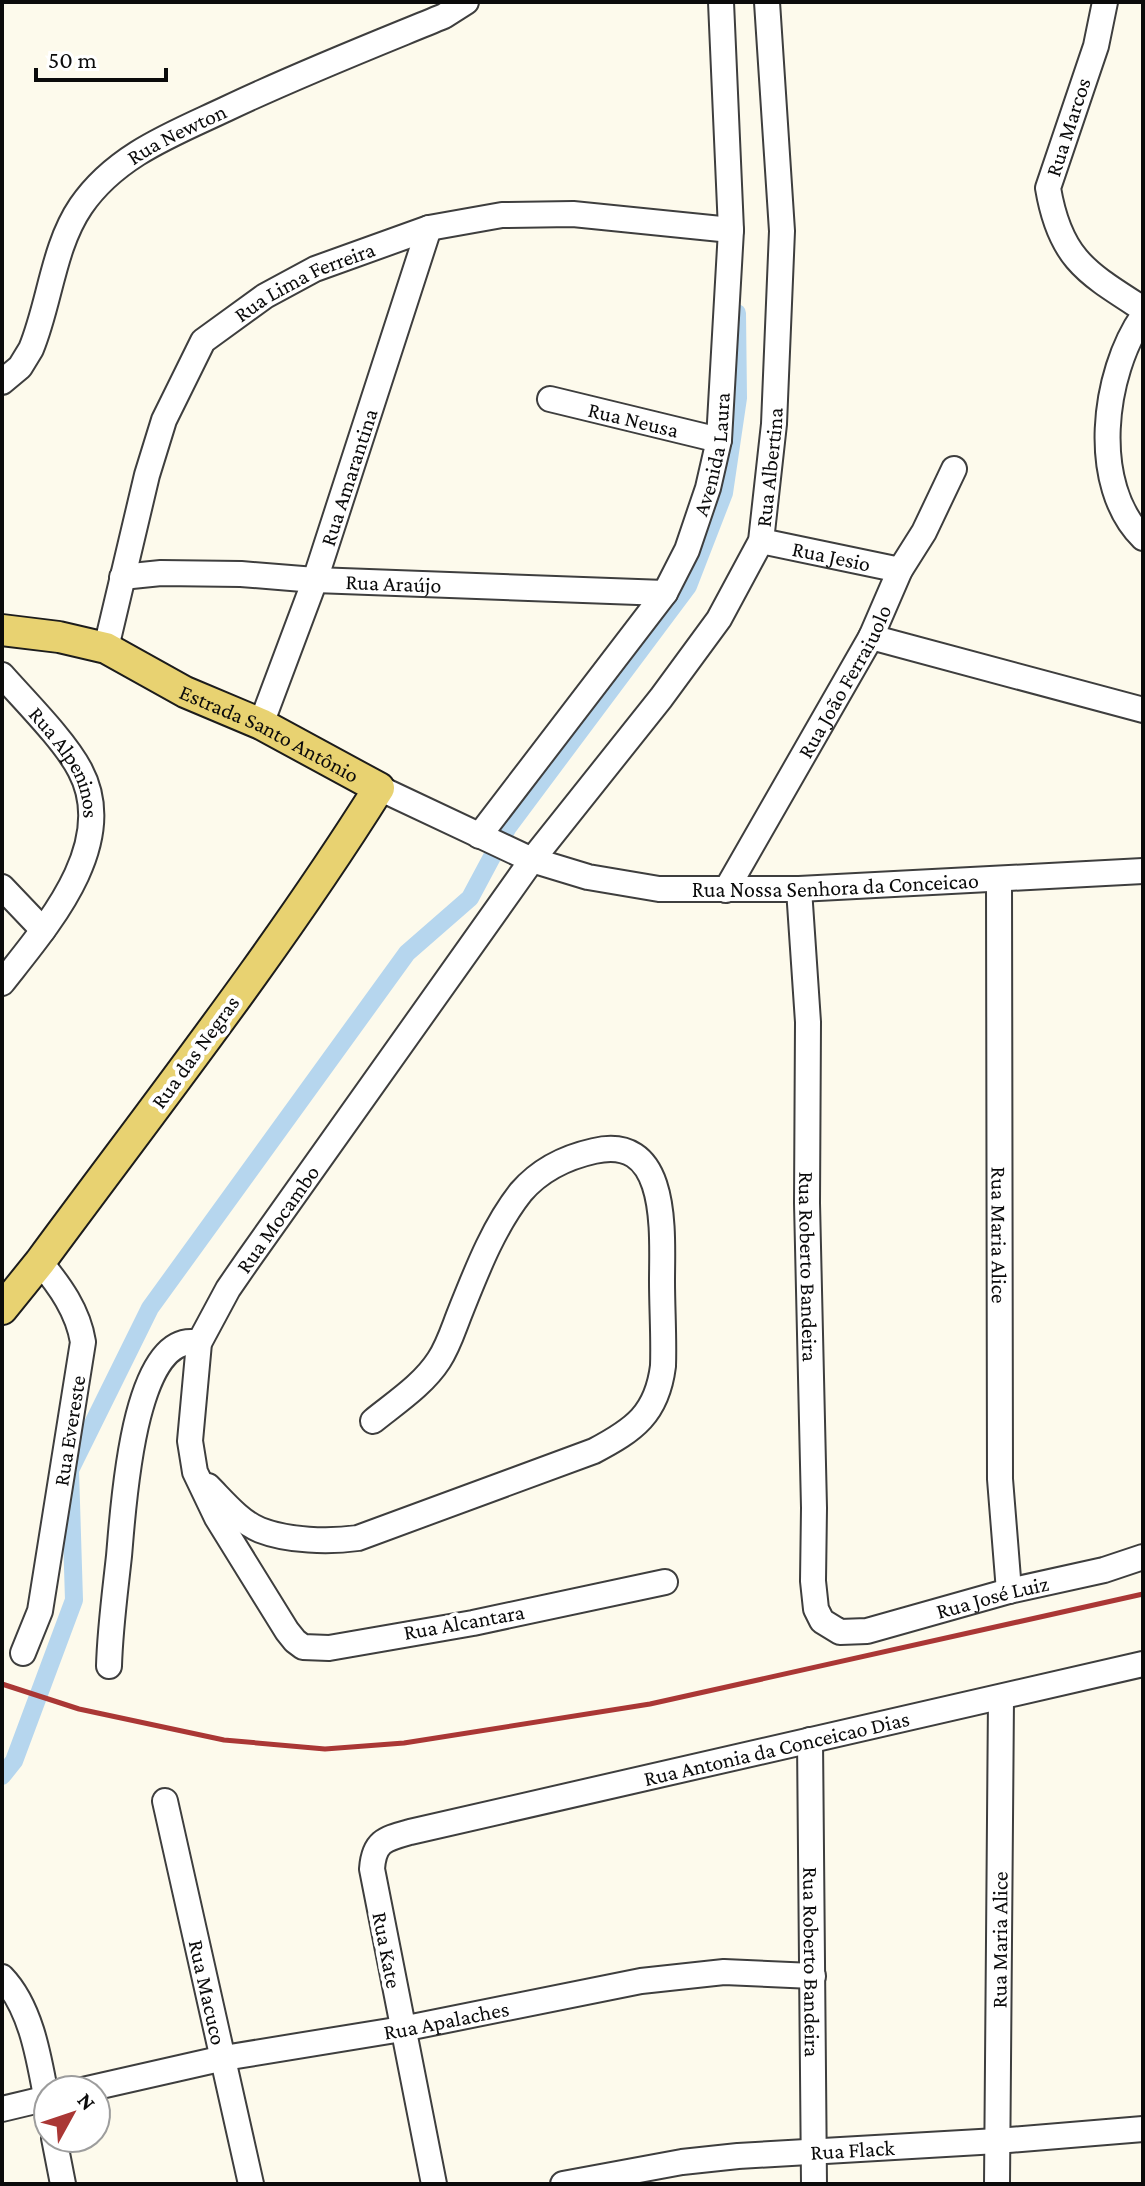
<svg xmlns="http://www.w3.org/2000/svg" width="1145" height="2186" viewBox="0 0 1145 2186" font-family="'Crimson Pro',serif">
<rect width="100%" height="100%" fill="#fdfaec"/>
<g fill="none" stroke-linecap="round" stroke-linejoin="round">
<path stroke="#b6d6ee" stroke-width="18" d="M 2,1776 L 14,1761 L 74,1600 L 70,1470 L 150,1308 L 407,953 L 470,898 L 508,827 L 688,586 L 724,493 L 738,398 L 737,313"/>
<g stroke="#3e3e3e" stroke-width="28">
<g id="minor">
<path d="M 1105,2 L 1096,46 L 1048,188 C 1060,259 1087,273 1143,309"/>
<path d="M 1143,316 C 1103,373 1089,485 1143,538"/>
<path id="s1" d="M 2,382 L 20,367 L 31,349 C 50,303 53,247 81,206 C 116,155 173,134 226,109 C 297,75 371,46 444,16 L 466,2"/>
<path id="s2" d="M 550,399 L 719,440"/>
<path id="s3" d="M 761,541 L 900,570"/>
<path id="s4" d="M 122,577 L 161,573 L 241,574 L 315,580 L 665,593"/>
<path d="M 871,637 L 1143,710"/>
<path id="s5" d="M 106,648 L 147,475 L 164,420 L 203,341 L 265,296 L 315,269 L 429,228 L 502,215 L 573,214 L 731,230"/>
<path id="s6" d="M 2,675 C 25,701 65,741 80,770 C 120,845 45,928 2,983"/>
<path id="s7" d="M 261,724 L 315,580 L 429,228"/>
<path id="s8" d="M 379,788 L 532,860 L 588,877 L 659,889 L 799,889 L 1143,871"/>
<path id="s9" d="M 479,836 L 665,593 L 687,550 L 708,488 L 719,440 L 731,230 L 721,2"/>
<path id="s10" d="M 999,879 L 1000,1479 L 1009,1591"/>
<path d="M 2,887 L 43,930"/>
<path id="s11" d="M 799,889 L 808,1022 L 807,1203 L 814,1508 L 813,1581 L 816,1609 L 822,1621 L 840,1632 L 867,1631 L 1009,1591 L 1104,1570 L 1143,1557"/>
<path id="s12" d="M 726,890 L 871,637 L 900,570 L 924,532 L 954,469"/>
<path d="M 208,1486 C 223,1501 240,1522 260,1530 C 288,1541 329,1542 358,1538 L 594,1451 C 634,1430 657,1414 663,1366 C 664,1337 662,1309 662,1281 C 662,1234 670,1133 594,1151 C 567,1157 540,1170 521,1192 C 494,1226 477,1270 461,1310 C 454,1327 449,1345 439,1360 C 423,1385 395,1403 373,1421"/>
<path id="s13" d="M 665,1582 L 473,1623 L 329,1648 L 303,1647 L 295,1641 L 287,1631 L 217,1518 L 195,1472 L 190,1441 L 199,1343 L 228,1289 L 248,1260 L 532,860 L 661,698 L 719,619 L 761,541 L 774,424 L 782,231 L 767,2"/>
<path id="s14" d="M 23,1653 L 40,1611 L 83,1342 C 78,1311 60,1286 40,1262"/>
<path d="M 109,1666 C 110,1629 115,1593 119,1556 C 123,1514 132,1328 199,1343"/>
<path id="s15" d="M 810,1740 L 814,2184"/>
<path id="s16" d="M 165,1801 L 251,2184"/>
<path d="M 2,1977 C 33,2009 40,2065 48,2107"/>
<path id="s17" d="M 83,2090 L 224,2058 L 402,2029 L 641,1981 L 724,1972 L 813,1976"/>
<path d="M 2,2109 L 48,2098"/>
<path d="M 54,2138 L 63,2184"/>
<path id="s18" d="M 434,2184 L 372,1869 C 374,1841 385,1839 410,1832 L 1143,1664"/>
<path id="s19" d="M 563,2184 L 682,2162 L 738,2156 L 997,2141 L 1143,2129"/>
<path id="s20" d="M 997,2184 L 1001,1698"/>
</g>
</g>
<g stroke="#1c1c1c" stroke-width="34">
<g id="major">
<path id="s21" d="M 2,630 L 59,637 L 106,648 L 185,692 L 261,724 L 379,788 C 276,952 155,1106 40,1262 L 2,1309"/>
</g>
</g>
<use href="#minor" stroke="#fff" stroke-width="24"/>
<use href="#major" stroke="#e8d271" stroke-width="30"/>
<path stroke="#aa3735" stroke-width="5" d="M 2,1684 L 79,1709 L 224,1740 L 325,1749 L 404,1743 L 650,1704 L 1143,1594"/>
</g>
<g text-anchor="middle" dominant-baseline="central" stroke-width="8" stroke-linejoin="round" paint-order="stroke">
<g font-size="22" fill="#0b0b0b" stroke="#fff">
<text transform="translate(1068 127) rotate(-72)">Rua Marcos</text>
<text stroke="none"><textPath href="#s1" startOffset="318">Rua Newton</textPath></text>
<text stroke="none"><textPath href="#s5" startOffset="442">Rua Lima Ferreira</textPath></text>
<text stroke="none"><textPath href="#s2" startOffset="86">Rua Neusa</textPath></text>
<text stroke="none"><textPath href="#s9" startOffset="454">Avenida Laura</textPath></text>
<text stroke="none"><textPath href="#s13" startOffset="1760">Rua Albertina</textPath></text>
<text stroke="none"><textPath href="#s7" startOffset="262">Rua Amarantina</textPath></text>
<text stroke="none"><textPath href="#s3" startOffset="72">Rua Jesio</textPath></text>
<text stroke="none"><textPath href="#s4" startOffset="272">Rua Araújo</textPath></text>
<text stroke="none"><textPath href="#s12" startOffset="240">Rua João Ferraiuolo</textPath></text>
<text stroke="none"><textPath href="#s21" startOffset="290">Estrada Santo Antônio</textPath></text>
<text stroke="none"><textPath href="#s6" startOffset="110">Rua Alpeninos</textPath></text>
<text stroke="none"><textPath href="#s8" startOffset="476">Rua Nossa Senhora da Conceicao</textPath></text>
<text transform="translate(195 1052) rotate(-54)">Rua das Negras</text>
<text stroke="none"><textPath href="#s13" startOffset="852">Rua Mocambo</textPath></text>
<text stroke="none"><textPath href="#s10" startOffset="356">Rua Maria Alice</textPath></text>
<text stroke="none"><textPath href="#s11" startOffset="378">Rua Roberto Bandeira</textPath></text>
<text stroke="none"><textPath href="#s14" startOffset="228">Rua Evereste</textPath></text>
<text stroke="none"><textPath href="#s11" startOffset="912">Rua José Luiz</textPath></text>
<text transform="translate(464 1622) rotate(-10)">Rua Alcantara</text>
<text stroke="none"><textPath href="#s18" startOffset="756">Rua Antonia da Conceicao Dias</textPath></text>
<text stroke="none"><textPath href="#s20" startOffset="244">Rua Maria Alice</textPath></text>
<text transform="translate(387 1950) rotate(79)">Rua Kate</text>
<text stroke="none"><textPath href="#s15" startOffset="222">Rua Roberto Bandeira</textPath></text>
<text stroke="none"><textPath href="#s16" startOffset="196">Rua Macuco</textPath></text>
<text stroke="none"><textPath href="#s17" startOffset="370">Rua Apalaches</textPath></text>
<text stroke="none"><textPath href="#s19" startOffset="292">Rua Flack</textPath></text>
</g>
</g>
<rect width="1145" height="2186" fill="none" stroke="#0b0b0b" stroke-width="8"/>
<g transform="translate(72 2114) rotate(50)"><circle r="38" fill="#ffffff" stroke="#9d9d9d" stroke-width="2"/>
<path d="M0-6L14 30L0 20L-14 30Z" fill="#aa3735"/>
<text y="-12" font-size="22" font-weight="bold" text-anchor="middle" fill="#0b0b0b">N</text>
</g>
<path d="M36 68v12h130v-12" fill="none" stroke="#0b0b0b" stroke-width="4"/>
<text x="48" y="68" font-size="24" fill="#0b0b0b" stroke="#ffffff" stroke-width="6" paint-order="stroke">50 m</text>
</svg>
